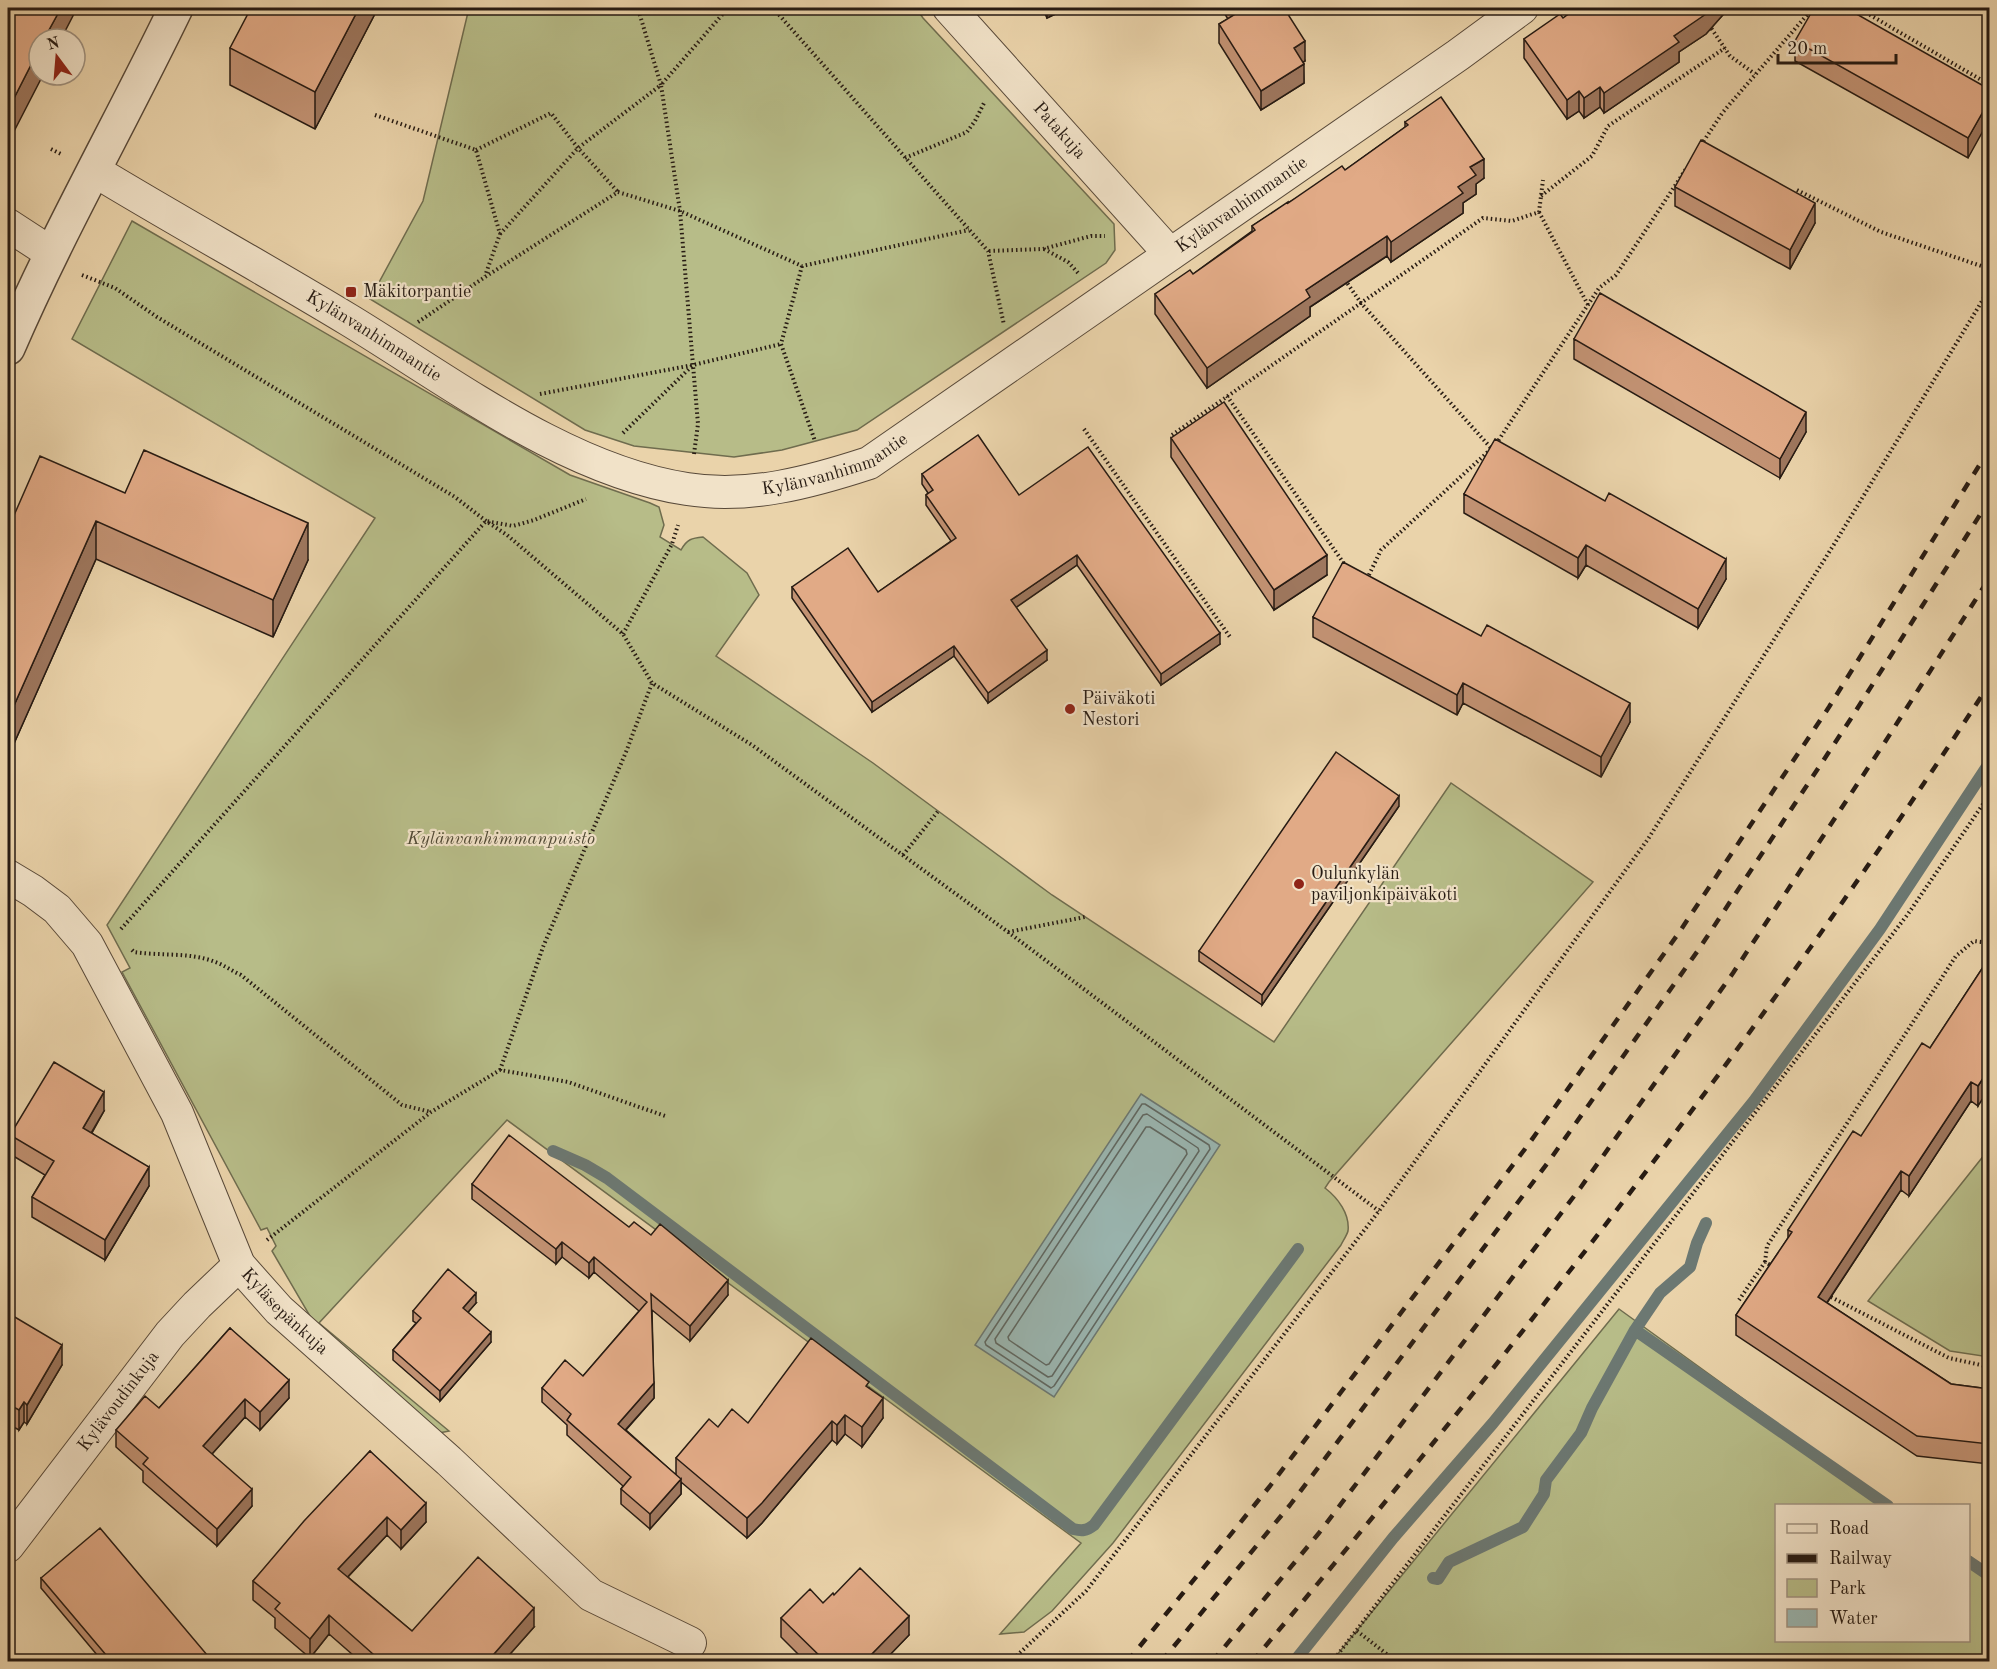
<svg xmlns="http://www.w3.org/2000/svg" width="1997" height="1669" viewBox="0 0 1997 1669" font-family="'Old Standard TT',serif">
<rect width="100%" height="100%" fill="#ead3aa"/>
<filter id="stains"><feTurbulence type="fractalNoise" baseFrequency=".00333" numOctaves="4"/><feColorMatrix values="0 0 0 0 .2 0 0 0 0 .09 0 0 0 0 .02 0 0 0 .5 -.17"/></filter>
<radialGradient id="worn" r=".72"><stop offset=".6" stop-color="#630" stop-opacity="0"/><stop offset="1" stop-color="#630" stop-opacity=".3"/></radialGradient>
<path fill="#b7bc88" stroke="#6f6c4e" stroke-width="1.5" d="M 469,8 L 916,8 L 923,18 L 1114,224 L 1115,250 L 1106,263 L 857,430 L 782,450 L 734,457 L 634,446 L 585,430 L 370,299 L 423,201 Z
M 132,221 L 570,475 L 650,503 L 659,507 L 664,525 L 660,537 L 681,550 C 687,539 692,538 703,537 L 747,573 L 759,595 L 716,656 L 873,763 L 1052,895 L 1274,1042 L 1451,783 L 1593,882 L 1329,1182 L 1325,1188 C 1338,1198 1350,1214 1348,1231 C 1347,1235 1343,1241 1341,1245 L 1113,1543 L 1052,1611 L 1024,1632 L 1000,1634 L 1081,1543 L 507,1120 L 319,1323 L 449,1431 L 439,1433 L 314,1323 L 272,1251 L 276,1246 L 267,1228 L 261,1230 L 122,972 L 130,968 L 107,925 L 375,518 L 72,339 Z
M 1989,1149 L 1989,1357 L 1950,1351 L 1868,1301 Z
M 1619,1309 L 1890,1505 L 1776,1506 L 1776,1640 L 1968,1640 L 1969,1563 L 1989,1578 L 1989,1661 L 1332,1661 Z"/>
<path fill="#9ab6b1" stroke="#6c7872" stroke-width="1.5" d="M 1141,1094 L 1220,1145 L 1054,1397 L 975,1345 Z"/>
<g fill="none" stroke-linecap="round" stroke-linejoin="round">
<path stroke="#606862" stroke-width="1.5" d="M 1142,1104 L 1145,1104 L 1209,1145 L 1210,1149 L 1054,1386 L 1051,1388 L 986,1345 L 985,1342 Z
M 1147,1114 L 1198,1148 L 1199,1151 L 1052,1376 L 1048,1377 L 996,1343 L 995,1339 L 1143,1115 Z
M 1146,1127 L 1150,1127 L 1186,1150 L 1187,1154 L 1049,1364 L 1046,1365 L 1009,1340 L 1008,1337 Z"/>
<path stroke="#6c7872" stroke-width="12" d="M 553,1151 L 585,1165 L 607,1178 L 1073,1529 C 1082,1531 1086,1531 1094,1525 L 1298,1249
M 1635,1330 L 1660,1293 L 1690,1267 L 1697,1243 L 1706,1223
M 1968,1561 L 1990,1576
M 1433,1578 L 1438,1579 L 1449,1562 L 1523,1527 L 1544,1494 L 1546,1480 L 1581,1433 L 1592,1408 L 1635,1330 L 1888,1506
M 1294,1662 L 1393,1538 L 1493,1423 L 1754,1101 L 1880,929 L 1990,762"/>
<g stroke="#584939" stroke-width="34">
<g id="minor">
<path id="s1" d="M 949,8 L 1170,254"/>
<path id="s2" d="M 95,171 C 179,222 265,269 349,320 C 451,382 567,471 687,489 C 749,499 811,482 869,463 L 1458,55 L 1522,8"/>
<path d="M 8,225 L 51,253"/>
<path id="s3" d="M 8,876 L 33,891 L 57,909 L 87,944 L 177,1113 L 239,1265 L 279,1310 L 449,1461 L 591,1595 L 690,1643"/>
<path id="s4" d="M 8,1546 L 170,1334 L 197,1305 L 239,1265"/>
</g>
</g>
<g stroke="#584939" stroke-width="36">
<path id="tertiary" d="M 8,348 C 58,232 121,122 176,8"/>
</g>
<path stroke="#271b13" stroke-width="4" stroke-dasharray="1.5 3" stroke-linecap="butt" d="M 618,8 L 639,12
M 773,8 L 988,251 L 1004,325
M 1858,8 L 1990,85
M 1709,25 L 1730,56 L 1755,74
M 375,115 L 476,150 L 500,234 L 485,276
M 1701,145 L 1723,112 L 1813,8
M 51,149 L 61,154
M 476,150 L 551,113 L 578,148 L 618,192
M 905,158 L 967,132 L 975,121 L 985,101
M 1797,190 L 1881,232 L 1990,269
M 1541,196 L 1592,156 L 1608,126 L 1725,48
M 1539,212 L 1588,305
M 500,234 L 578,148 L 661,85 L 639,12 L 640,8
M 1044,249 L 1068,262 L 1079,274
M 989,251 L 1043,249 L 1091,236 L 1105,236
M 802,266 L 781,344 L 815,441
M 82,275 L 115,288 L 157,317 L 455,497 L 486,521 L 507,535 L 623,634 L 652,683 L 752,745 L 1008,932 L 1379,1211
M 1345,280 L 1361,303 L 1483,218 L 1512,221 L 1539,212 L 1543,180
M 418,322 L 485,277 L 618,192 L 680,211 L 802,266 L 969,230
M 540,394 L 693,365 L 781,344
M 1227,396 L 1345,565
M 1084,429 L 1230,637
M 623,433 L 693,365
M 1172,435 L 1361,303 L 1491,448
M 1496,444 L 1599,288 L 1616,275 L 1686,169
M 694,454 L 698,424 L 693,365 L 680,211 L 661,85 L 728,8
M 1367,579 L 1381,550 L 1491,449
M 623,634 L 672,544 L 678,525
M 903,855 L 939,810
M 121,929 L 486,521 L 513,526 L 534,520 L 586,499
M 1008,932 L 1085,917
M 132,950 L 134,952 C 160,956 191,952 215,962 C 224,965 232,971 241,975 L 402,1105 L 431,1112
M 500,1070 L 543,947 L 626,752 L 652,683
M 267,1240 L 431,1112 L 500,1070 L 568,1082 L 665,1116
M 1765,1262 L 1767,1246 L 1956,956 L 1974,941 L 1990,943
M 1827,1295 L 1949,1358 L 1990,1367
M 1739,1300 L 1765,1262 L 1772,1266
M 1357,1631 L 1397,1662
M 1010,1662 L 1086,1591 L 1379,1211 L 1648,839 L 1833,546 L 1990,288
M 1332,1662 L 1908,914 L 1990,794"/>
<use href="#minor" stroke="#f1e2c8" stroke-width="32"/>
<use href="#tertiary" stroke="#f1e2c8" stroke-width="33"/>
<path stroke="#271b13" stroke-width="4.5" stroke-dasharray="10 10" stroke-linecap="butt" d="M 1127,1662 L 1270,1486 L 1528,1145 L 1678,934 L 1829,707 L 1990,448
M 1161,1662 L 1290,1505 L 1549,1161 L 1699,949 L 1850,720 L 1990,499
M 1212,1662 L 1319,1533 L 1581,1187 L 1733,973 L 1885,742 L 1990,577
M 1252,1662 C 1516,1349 1768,1026 1990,683"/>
</g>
<path fill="#c29273" stroke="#271b13" stroke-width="1.5" d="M 378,8 L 315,129 L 230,85 L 230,48 Z
M 1042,8 L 1068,8 L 1047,18 Z
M 1221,8 L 1288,8 L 1288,10 L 1287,11 L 1305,61 L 1303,62 L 1304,83 L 1261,110 L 1219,43 L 1219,24 L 1228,19 Z
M 1577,8 L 1729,8 L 1706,34 L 1679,52 L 1679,62 L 1604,113 L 1600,107 L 1584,118 L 1579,111 L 1567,119 L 1524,58 L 1524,39 L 1563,18 Z
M 1795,41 L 1989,89 L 1968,158 L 1795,61 Z
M 1405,122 L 1484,178 L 1476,184 L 1476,194 L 1463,203 L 1463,213 L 1391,262 L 1387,256 L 1310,307 L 1310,316 L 1207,388 L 1155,314 L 1155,294 L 1193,274 L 1252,231 L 1252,226 L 1288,203 L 1345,170 L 1405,127 Z
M 1675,187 L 1815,223 L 1790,269 L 1675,206 Z
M 1574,339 L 1806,432 L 1780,478 L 1574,359 Z
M 1171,438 L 1327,575 L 1274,610 L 1171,457 Z
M 922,474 L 1019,495 L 1220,644 L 1161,685 L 1077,565 L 1016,607 L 1047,660 L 988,703 L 954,656 L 872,712 L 792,598 L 792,587 L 878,592 L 951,541 L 926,505 L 926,495 L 928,493 L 922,484 Z
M 125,493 L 308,560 L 273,637 L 96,559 L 8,757 L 8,529 Z
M 1464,494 L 1726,579 L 1698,628 L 1586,565 L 1578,578 L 1464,513 Z
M 1313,617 L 1630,722 L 1601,777 L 1463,703 L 1457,715 L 1313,637 Z
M 1399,806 L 1262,1005 L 1199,961 L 1199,951 Z
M 1989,958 L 1978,1106 L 1971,1101 L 1909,1196 L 1901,1190 L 1827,1303 L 1951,1384 L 1989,1389 L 1989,1464 L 1917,1456 L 1736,1335 L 1736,1315 L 1788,1238 L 1788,1230 L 1930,1048 Z
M 104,1111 L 92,1133 L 149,1186 L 105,1260 L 32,1217 L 32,1197 L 45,1175 L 10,1154 L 10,1135 Z
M 472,1184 L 629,1227 L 728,1295 L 690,1341 L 652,1310 L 654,1398 L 626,1430 L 676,1475 L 676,1458 L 718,1427 L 748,1423 L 869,1388 L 883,1418 L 862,1447 L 845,1434 L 837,1444 L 832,1440 L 762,1523 L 747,1538 L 681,1482 L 681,1494 L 650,1529 L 621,1504 L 621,1489 L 623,1486 L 567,1435 L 567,1425 L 542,1402 L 542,1388 L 583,1376 L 639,1311 L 594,1272 L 589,1278 L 562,1257 L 556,1264 L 472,1199 Z
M 476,1303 L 468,1312 L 491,1342 L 440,1401 L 393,1360 L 393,1350 L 416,1323 L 413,1321 L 413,1311 Z
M 8,1313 L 62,1365 L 27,1424 L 24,1422 L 19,1430 L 8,1424 Z
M 230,1328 L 289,1398 L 260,1430 L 245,1417 L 212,1454 L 252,1506 L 217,1546 L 143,1482 L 143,1471 L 116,1447 L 116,1430 L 159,1408 Z
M 370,1451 L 426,1522 L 401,1549 L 387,1535 L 348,1577 L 412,1631 L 534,1627 L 503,1662 L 361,1662 L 329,1634 L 310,1658 L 275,1628 L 275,1618 L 253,1600 L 253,1581 Z
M 41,1578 L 213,1662 L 103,1662 L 41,1588 Z
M 834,1595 L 909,1635 L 883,1662 L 806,1662 L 781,1637 L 781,1618 L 823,1603 Z"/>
<path fill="#9e775e" stroke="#271b13" stroke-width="1.5" d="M 61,8 L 77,8 L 61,39 L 44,39 Z
M 359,8 L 378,8 L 315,129 L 315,92 Z
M 1047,8 L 1068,8 L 1047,18 Z
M 1712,8 L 1729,8 L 1706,34 L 1679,52 L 1679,62 L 1604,113 L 1604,93 L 1674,36 Z
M 1305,41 L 1305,61 L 1294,68 L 1294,48 Z
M 39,49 L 39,75 L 43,75 L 8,143 L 8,110 Z
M 1304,64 L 1304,83 L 1261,110 L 1261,91 Z
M 1600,87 L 1600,107 L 1584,118 L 1584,98 Z
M 1579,91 L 1579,111 L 1567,119 L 1567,100 Z
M 1989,101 L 1989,120 L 1968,158 L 1968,138 Z
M 1484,159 L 1484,178 L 1476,184 L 1476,194 L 1463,203 L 1463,213 L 1391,262 L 1391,242 L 1458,187 L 1470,167 Z
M 1815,203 L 1815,223 L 1790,269 L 1790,250 Z
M 1387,236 L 1387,256 L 1310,307 L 1310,316 L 1207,388 L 1207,368 L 1306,290 Z
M 1806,412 L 1806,432 L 1780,478 L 1780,459 Z
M 96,521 L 96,559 L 8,757 L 8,719 Z
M 308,523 L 308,560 L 273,637 L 273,600 Z
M 1586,545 L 1586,565 L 1578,578 L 1578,558 Z
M 1077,555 L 1077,565 L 1011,611 L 1011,600 Z
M 1327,555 L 1327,575 L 1274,610 L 1274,590 Z
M 1726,559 L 1726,579 L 1698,628 L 1698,609 Z
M 1220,633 L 1220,644 L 1161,685 L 1161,674 Z
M 954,646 L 954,656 L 872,712 L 872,702 Z
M 1047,650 L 1047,660 L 988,703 L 988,693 Z
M 1463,683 L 1463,703 L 1457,715 L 1457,695 Z
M 1630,703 L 1630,722 L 1601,777 L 1601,757 Z
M 1399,796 L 1399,806 L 1262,1005 L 1262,995 Z
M 1989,1069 L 1989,1089 L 1978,1106 L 1978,1086 Z
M 1971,1082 L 1971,1101 L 1909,1196 L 1909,1176 Z
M 104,1092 L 104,1111 L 83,1147 L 83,1128 Z
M 149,1167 L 149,1186 L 105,1260 L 105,1240 Z
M 1901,1171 L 1901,1190 L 1818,1316 L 1818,1297 Z
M 562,1242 L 562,1257 L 556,1264 L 556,1249 Z
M 594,1257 L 594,1272 L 589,1278 L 589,1263 Z
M 728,1280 L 728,1295 L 690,1341 L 690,1326 Z
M 476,1293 L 476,1303 L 463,1318 L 463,1308 Z
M 491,1332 L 491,1342 L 440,1401 L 440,1391 Z
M 62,1345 L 62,1365 L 27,1424 L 27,1405 Z
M 289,1380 L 289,1398 L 260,1430 L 260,1412 Z
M 654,1383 L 654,1398 L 618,1438 L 618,1424 Z
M 883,1398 L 883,1418 L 862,1447 L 862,1427 Z
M 245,1399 L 245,1417 L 203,1464 L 203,1446 Z
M 24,1402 L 24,1422 L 19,1430 L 19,1410 Z
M 845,1415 L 845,1434 L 837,1444 L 837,1425 Z
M 832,1421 L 832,1440 L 762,1523 L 747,1538 L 747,1518 Z
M 681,1479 L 681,1494 L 650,1529 L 650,1514 Z
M 252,1489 L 252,1506 L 217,1546 L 217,1529 Z
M 426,1503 L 426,1522 L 401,1549 L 401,1530 Z
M 387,1517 L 387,1535 L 338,1587 L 338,1569 Z
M 534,1608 L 534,1627 L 503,1662 L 487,1662 Z
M 329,1615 L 329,1634 L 310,1658 L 310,1639 Z
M 909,1616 L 909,1635 L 883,1662 L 864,1662 Z"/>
<path fill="#e1aa86" stroke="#271b13" stroke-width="1.5" d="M 8,8 L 61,8 L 44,39 L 39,39 L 39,49 L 8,110 Z
M 251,8 L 359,8 L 315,92 L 230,48 Z
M 1233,8 L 1284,8 L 1305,41 L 1294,48 L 1304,64 L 1261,91 L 1219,24 L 1237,13 Z
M 1577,8 L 1712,8 L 1706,14 L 1674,36 L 1679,42 L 1604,93 L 1600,87 L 1584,98 L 1579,91 L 1567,100 L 1524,39 L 1560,14 L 1563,18 Z
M 1814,8 L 1846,8 L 1989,89 L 1989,101 L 1968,138 L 1795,41 Z
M 1441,97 L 1484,159 L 1470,167 L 1476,175 L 1458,187 L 1463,193 L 1391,242 L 1387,236 L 1306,290 L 1310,297 L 1207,368 L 1155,294 L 1190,270 L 1193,274 L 1255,230 L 1252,226 L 1288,202 L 1288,203 L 1342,166 L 1345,170 L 1408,125 L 1405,122 Z
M 1701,140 L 1815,203 L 1790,250 L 1675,187 Z
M 1600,293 L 1806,412 L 1780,459 L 1574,339 Z
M 1224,402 L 1327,555 L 1274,590 L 1171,438 Z
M 978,435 L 1019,495 L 1088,447 L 1220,633 L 1161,674 L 1077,555 L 1011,600 L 1047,650 L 988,693 L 954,646 L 872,702 L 792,587 L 848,548 L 878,592 L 956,538 L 926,495 L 933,490 L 922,474 Z
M 1495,439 L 1605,501 L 1609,493 L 1726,559 L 1698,609 L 1586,545 L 1578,558 L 1464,494 Z
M 144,450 L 308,523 L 273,600 L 96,521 L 8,719 L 8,529 L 40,456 L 125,493 Z
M 1343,562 L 1481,636 L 1487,625 L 1630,703 L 1601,757 L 1463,683 L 1457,695 L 1313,617 Z
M 1336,752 L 1399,796 L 1262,995 L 1199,951 Z
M 1989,958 L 1989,1069 L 1978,1086 L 1971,1082 L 1909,1176 L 1901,1171 L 1818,1297 L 1951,1384 L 1989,1389 L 1989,1444 L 1917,1436 L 1736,1315 L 1792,1232 L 1788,1230 L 1853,1131 L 1861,1136 L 1922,1043 L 1930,1048 Z
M 54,1062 L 104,1092 L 83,1128 L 149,1167 L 105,1240 L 32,1197 L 54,1161 L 10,1135 Z
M 509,1135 L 629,1227 L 634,1222 L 651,1235 L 660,1224 L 728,1280 L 690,1326 L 651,1294 L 654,1383 L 618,1424 L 681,1479 L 650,1514 L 621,1489 L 631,1477 L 567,1420 L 571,1414 L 542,1388 L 565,1360 L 583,1376 L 647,1302 L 594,1257 L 589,1263 L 562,1242 L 556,1249 L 472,1184 Z
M 448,1269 L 476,1293 L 463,1308 L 491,1332 L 440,1391 L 393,1350 L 421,1318 L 413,1311 Z
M 8,1313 L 62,1345 L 27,1405 L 24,1402 L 19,1410 L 8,1404 Z
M 230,1328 L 289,1380 L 260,1412 L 245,1399 L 203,1446 L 252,1489 L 217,1529 L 143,1464 L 148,1458 L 116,1430 L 145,1396 L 159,1408 Z
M 811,1338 L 869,1382 L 866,1386 L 883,1398 L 862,1427 L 845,1415 L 837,1425 L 832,1421 L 762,1503 L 747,1518 L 676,1458 L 709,1419 L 718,1427 L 732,1409 L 748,1423 Z
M 370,1451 L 426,1503 L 401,1530 L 387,1517 L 338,1569 L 412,1631 L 478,1557 L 534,1608 L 487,1662 L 382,1662 L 329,1615 L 310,1639 L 275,1609 L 280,1603 L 253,1581 L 304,1521 Z
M 100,1528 L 213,1662 L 112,1662 L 41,1578 Z
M 860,1568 L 909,1616 L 864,1662 L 826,1662 L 781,1618 L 810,1589 L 823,1603 L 833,1593 L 834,1595 Z"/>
<g fill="#8f2418" stroke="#f1e2c8" stroke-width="2">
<rect x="345" y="286" width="12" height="12" rx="3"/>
<circle cx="1070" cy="709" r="6"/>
<circle cx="1299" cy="884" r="6"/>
</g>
<g text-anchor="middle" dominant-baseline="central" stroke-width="4.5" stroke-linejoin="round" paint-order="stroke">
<g font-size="18" fill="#271b13" stroke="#f1e2c8">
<text stroke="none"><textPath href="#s1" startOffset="165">Patakuja</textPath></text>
<text stroke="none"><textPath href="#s2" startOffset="1314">Kylänvanhimmantie</textPath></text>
<text stroke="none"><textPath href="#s2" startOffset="324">Kylänvanhimmantie</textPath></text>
<text stroke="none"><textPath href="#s2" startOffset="828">Kylänvanhimmantie</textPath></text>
<text stroke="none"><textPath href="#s3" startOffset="526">Kyläsepänkuja</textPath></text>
<text stroke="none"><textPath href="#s4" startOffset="182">Kylävoudinkuja</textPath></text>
</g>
<g font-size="18" fill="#271b13" stroke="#f1e2c8" text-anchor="start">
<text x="363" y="292">Mäkitorpantie</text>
<text x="1082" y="699">Päiväkoti<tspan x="1082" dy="21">Nestori</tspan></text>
<text x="1311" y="874">Oulunkylän<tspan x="1311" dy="21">paviljonkipäiväkoti</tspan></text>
</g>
<g font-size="18" font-style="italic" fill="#524b36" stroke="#f1e2c8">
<text x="501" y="839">Kylänvanhimmanpuisto</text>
</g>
</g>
<rect width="1997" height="1669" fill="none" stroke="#ead3aa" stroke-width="30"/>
<rect x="9" y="9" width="1979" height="1651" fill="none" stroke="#271b13" stroke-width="3"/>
<rect x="15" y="15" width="1967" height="1639" fill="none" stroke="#271b13" stroke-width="1.5"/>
<rect x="1775" y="1504" width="195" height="138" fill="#f1e2c8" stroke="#a09280" stroke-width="1.5"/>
<rect x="1787" y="1524" width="30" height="9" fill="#f1e2c8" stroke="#a09280" stroke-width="1.5"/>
<text x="1829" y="1534" font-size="18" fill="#271b13">Road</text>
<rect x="1787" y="1554" width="30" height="9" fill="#271b13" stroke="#a09280" stroke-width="1.5"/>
<text x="1829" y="1564" font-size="18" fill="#271b13">Railway</text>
<rect x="1787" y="1579" width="30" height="18" fill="#b7bc88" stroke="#a09280" stroke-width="1.5"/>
<text x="1829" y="1594" font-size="18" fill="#271b13">Park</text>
<rect x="1787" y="1609" width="30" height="18" fill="#9ab6b1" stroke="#a09280" stroke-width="1.5"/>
<text x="1829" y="1624" font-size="18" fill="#271b13">Water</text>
<g transform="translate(57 57) rotate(344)"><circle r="28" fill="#f1e2c8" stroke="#a09280" stroke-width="1.5"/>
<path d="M0-4.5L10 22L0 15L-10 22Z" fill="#8f2418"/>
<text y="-9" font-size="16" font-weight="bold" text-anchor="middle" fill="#271b13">N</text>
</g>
<path d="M1778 54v9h118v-9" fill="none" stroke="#271b13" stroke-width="3"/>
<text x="1787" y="54" font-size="18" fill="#271b13" stroke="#f1e2c8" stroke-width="4.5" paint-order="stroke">20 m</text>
<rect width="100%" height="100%" filter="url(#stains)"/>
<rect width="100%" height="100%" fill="url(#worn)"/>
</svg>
